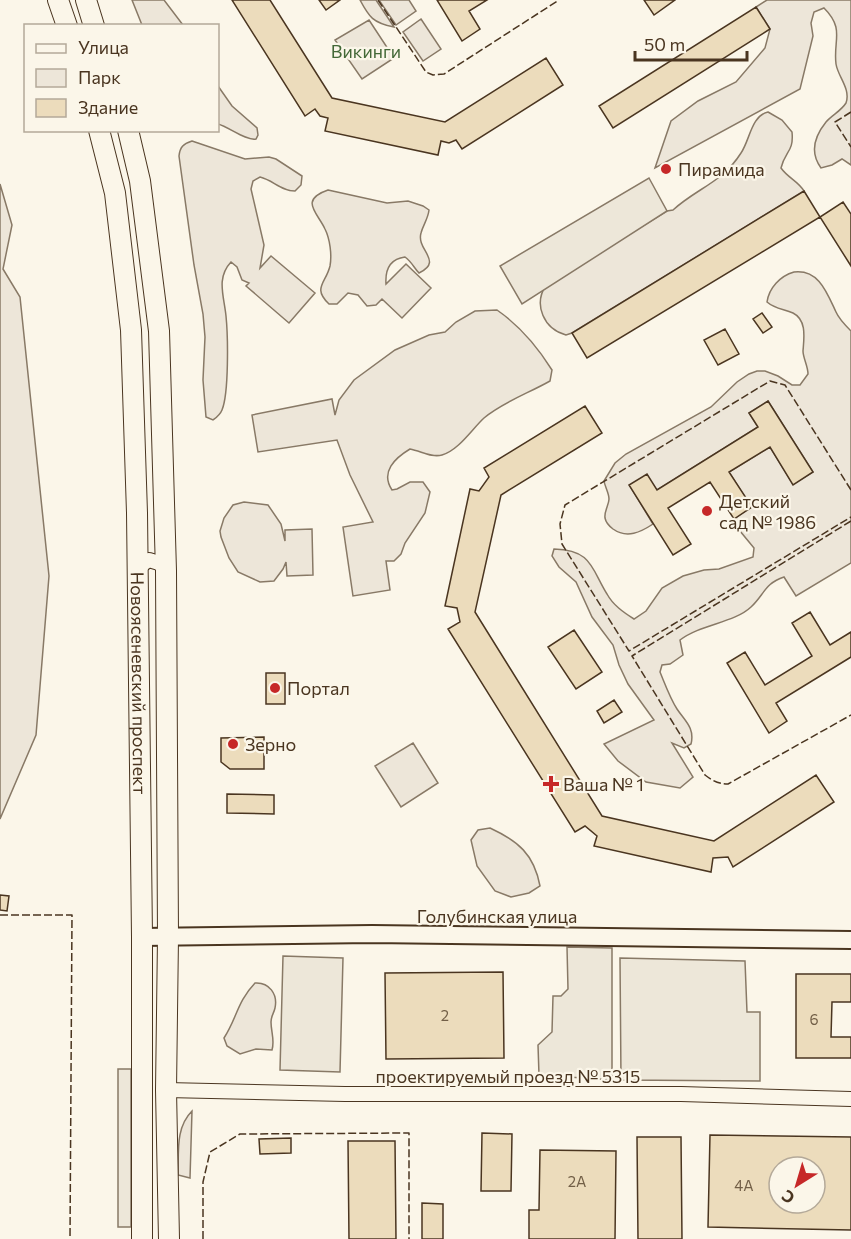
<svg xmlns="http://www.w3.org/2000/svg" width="851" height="1239" viewBox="0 0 851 1239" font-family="Commissioner,sans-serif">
<rect width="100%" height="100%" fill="#fbf6e9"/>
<path fill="#ede6d9" stroke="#887966" stroke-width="1.5" d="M 132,0 L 164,0 L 183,25 L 142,25 Z
M 360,0 L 376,0 L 394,27 C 373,23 369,17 360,0 Z
M 379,0 L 409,0 L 416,11 L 396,25 Z
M 767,0 L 851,0 L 851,165 L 842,159 L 832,165 L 821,168 C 810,153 814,137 826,122 C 832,115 841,111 846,103 C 851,89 838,77 836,64 C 833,40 845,29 824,8 L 814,12 L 811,23 L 813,36 L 800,89 L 655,168 L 671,121 L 698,101 L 736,82 L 765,48 L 770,29 L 756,7 Z
M 421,19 L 441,49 L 423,61 L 403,32 Z
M 369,20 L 394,58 L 362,79 L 335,40 Z
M 218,86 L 232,106 L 257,128 L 258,135 L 256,139 C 246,141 229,127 218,124 Z
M 768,112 L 782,120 L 792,132 C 794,152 785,151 781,168 C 788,178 798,181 804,191 L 572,333 L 566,335 C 544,329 533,305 546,285 L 667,211 L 673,210 C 697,188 722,183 741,153 C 750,140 751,116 768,112 Z
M 192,141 L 245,159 L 269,157 L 276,159 L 302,176 L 301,185 L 295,191 C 281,191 273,180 260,177 L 253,181 L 251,189 L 264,245 L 260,268 L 271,256 L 315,293 L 289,323 L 246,286 L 249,283 L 242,280 L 237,267 L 231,262 C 216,278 224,296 226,316 C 228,336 229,393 222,410 C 220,415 217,417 213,420 L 206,417 L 203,380 L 205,337 L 203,314 L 194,265 L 179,156 C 180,147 183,144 192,141 Z
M 0,184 L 12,225 L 3,269 L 20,297 L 49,576 L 36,735 L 0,819 Z
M 328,190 L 387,203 L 408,201 L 423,206 L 429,210 C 428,219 423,225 421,233 C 416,250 444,261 419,273 C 414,268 412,262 405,257 C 390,259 385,269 386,284 L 406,264 L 431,288 L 402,318 L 382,299 L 376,305 L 367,306 L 358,295 L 348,293 L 337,304 L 329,304 C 312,288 326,283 330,266 C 332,255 330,239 325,229 C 317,212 299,200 328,190 Z
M 794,272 C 819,269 827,293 836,312 C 839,319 845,325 851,331 L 851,563 L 796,596 L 784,577 C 765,583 764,595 751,607 C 734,623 701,624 680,640 L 683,655 L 670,664 L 662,665 L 660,672 C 665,684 670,698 677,709 C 685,721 695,728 691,744 L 684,748 L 672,743 L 693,777 L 680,788 L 646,782 L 618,761 L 604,744 L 654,720 L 628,684 L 619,665 L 613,645 L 592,617 L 576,582 L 559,567 L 552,556 L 554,549 C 592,550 591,568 607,594 C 613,605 623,612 634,619 L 646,611 L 662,588 L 683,576 L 704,570 L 719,569 L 753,557 L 754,548 L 740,531 L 734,519 L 751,507 L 729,472 L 770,447 L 793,484 L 813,472 L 768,401 L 749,413 L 758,427 L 657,490 L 630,486 L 653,524 C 641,532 627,539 613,529 C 609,526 606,523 605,518 C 604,511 609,505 609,499 C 609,493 605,487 604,481 L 615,463 L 626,454 L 711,407 L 737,382 L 749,374 L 757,371 L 765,371 L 778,376 L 792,385 L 800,385 L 808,374 C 808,366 803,358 803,351 C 804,338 807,320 793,313 C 784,309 775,309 767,302 C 769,288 780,276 794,272 Z
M 497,310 C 520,326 537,346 552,370 L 550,381 C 529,393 503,402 484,418 C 472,429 459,450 442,455 C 432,458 421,451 410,449 C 395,458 380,472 392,490 L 397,489 L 410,482 L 423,482 L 430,492 L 425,513 L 405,543 L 401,554 L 394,561 L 386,561 L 390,590 L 353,596 L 343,527 L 373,522 L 350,475 L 337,440 L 258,452 L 252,415 L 332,399 L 335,415 L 339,400 L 354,380 L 395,350 L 429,335 L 445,332 L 456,322 L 475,311 Z
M 244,502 L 268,505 L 281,524 L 285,541 L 285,530 L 312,529 L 313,575 L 287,576 L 286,562 L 283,569 L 274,581 L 260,582 L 238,572 L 229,558 L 221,537 L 220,531 L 224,518 L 233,505 Z
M 413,743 L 438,783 L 401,807 L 375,766 Z
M 490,828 C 518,841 534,854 540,886 L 529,893 L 511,897 L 495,891 L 477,866 L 471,840 L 478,830 Z
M 255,983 C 269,982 278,994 275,1008 C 274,1013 271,1016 271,1022 C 271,1032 275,1040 272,1050 L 256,1049 L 240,1054 L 227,1046 L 224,1038 C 237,1018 237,1002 255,983 Z
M 192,1111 L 190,1178 L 178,1175 C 179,1153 175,1128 192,1111 Z"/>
<path fill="#ede7d9" stroke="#887966" stroke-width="1.5" d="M 649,178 L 667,211 L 522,304 L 500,266 Z
M 567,947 L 612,948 L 612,1080 L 539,1075 L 538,1045 L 552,1032 L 553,996 L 561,996 L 568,989 Z
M 283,956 L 343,958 L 340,1072 L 280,1070 Z
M 620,958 L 745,961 L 747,1012 L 760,1012 L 760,1081 L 621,1080 Z
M 118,1069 L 131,1069 L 131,1227 L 118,1227 Z"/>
<path fill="#ecdcbc" stroke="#4a3520" stroke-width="1.5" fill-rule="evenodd" d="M 232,0 L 270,0 L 332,98 L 445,122 L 546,58 L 563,85 L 462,149 L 456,140 L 449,143 L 441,141 L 438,155 L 325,131 L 328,118 L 320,116 L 315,109 L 305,116 Z
M 319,0 L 340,0 L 326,10 Z
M 437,0 L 487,0 L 469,11 L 480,29 L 462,41 Z
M 644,0 L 675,0 L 654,15 Z
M 756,7 L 770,29 L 613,128 L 599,106 Z
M 804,191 L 820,217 L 587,358 L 572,333 Z
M 843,202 L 851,214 L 851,266 L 820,217 Z
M 762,313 L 772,327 L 763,333 L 753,319 Z
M 725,329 L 739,354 L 718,365 L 704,340 Z
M 768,401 L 813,472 L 793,485 L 770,447 L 729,472 L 752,507 L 734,519 L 710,482 L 668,508 L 691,544 L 673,555 L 629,485 L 647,474 L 657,490 L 758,427 L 749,413 Z
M 585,406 L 602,433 L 501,495 L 475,612 L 602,816 L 714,841 L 816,775 L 834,802 L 733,867 L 728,857 L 713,858 L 711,872 L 594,846 L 597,836 L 585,826 L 575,832 L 448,629 L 460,622 L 457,608 L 445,606 L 470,489 L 479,491 L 489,477 L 484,468 Z
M 810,612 L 830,645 L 851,632 L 851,657 L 776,703 L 787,721 L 769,733 L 727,663 L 745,652 L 765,685 L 812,656 L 792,623 Z
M 574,630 L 602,672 L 576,689 L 548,647 Z
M 266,673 L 285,673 L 285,704 L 266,704 Z
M 614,700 L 622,712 L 604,723 L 597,711 Z
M 264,737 L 264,769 L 230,769 L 221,762 L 221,738 Z
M 227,794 L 274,795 L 274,814 L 227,813 Z
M 0,895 L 9,896 L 7,911 L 0,910 Z
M 503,972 L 504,1058 L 386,1059 L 385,973 Z
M 796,974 L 851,974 L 851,1002 L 832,1002 L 831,1037 L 851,1037 L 851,1058 L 796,1058 Z
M 482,1133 L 512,1134 L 511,1191 L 481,1191 Z
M 710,1135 L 851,1137 L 851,1230 L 708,1227 ZM 779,1167 L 815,1167 L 815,1203 L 779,1203 Z
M 637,1137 L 681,1137 L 682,1239 L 638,1239 Z
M 291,1138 L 291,1153 L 260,1154 L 259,1139 Z
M 348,1141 L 395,1141 L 396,1239 L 349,1239 Z
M 540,1150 L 616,1151 L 615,1239 L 529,1239 L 529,1210 L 539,1210 Z
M 422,1203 L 443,1204 L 443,1239 L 422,1239 Z"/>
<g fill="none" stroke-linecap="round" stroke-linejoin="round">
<g stroke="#4a3520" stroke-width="16">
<path id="minor" d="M 137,572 L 143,564 L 149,560 L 159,563 L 166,571
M 166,1090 L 345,1094 L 681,1094 L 851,1099"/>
</g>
<g stroke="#4a3520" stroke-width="20">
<path id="tertiary" d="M 142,937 L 372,934 L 851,940"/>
</g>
<g stroke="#4a3520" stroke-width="22">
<g id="secondary">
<path d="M 58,0 L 67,26"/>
<path d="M 86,0 L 94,26"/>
<path id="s1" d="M 99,130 L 115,193 L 131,330 L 137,513 L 142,937 L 142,1239"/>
<path d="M 128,130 L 140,181 L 159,331 L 166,571 L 168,937 L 166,1090 L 169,1239"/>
</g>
</g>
<use href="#minor" stroke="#fbf6e9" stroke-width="14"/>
<use href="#tertiary" stroke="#fbf6e9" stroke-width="16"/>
<use href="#secondary" stroke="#fbf6e9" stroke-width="20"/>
<path stroke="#4a3520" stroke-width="1.5" stroke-dasharray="8 3" stroke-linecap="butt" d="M 378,0 L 426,72 L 433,75 L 444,74 L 559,0
M 851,112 L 835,122 L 851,147
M 851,490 L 785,385 L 770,381 L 565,505 L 560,524 L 562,544 L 629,651 L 851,517
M 851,521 L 632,656 L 705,775 C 713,781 718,784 728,784 L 851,715
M 0,915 L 72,915 L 70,1239
M 203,1239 L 203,1182 L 210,1152 L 240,1134 L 409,1133 L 409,1239"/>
</g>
<g fill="#c62828" stroke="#fbf6e9" stroke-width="2">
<circle cx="666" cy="169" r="6"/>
<circle cx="707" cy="511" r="6"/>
<circle cx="275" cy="688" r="6"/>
<circle cx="233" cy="744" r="6"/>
<path d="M548 775h6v6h6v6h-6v6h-6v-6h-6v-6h6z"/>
</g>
<g text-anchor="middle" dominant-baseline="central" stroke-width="4.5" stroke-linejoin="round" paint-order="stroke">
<g font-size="15" fill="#725f47">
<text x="445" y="1015">2</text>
<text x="814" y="1019">6</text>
<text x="577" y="1181">2А</text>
<text x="744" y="1185">4А</text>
</g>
<g font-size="18" fill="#436837" stroke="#fbf6e9">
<text x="366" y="51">Викинги</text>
</g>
<g font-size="18" fill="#4a3520" stroke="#fbf6e9" text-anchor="start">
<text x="678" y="169">Пирамида</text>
<text x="719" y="501">Детский<tspan x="719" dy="21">сад № 1986</tspan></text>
<text x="287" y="688">Портал</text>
<text x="245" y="744">Зерно</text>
<text x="563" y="784">Ваша № 1</text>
</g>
<g font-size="18" fill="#4a3520" stroke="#fbf6e9">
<text stroke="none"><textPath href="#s1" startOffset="556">Новоясеневский проспект</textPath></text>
<text x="497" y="916">Голубинская улица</text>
<text x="508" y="1076">проектируемый проезд № 5315</text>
</g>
</g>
<rect x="24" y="24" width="195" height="108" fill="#fbf6e9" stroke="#b4a999" stroke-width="1.5"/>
<rect x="36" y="44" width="30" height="9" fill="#fbf6e9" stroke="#b4a999" stroke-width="1.5"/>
<text x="78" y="54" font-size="18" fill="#4a3520">Улица</text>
<rect x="36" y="69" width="30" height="18" fill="#ede6d9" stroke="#b4a999" stroke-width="1.5"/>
<text x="78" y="84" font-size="18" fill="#4a3520">Парк</text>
<rect x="36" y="99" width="30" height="18" fill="#ecdcbc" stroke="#b4a999" stroke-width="1.5"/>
<text x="78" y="114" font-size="18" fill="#4a3520">Здание</text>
<g transform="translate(797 1185) rotate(217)"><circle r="28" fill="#fbf6e9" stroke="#b4a999" stroke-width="1.5"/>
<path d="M0-4.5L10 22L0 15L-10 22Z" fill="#c62828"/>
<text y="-9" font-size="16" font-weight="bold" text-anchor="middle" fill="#4a3520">С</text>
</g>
<path d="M635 51v9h112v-9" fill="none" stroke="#4a3520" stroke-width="3"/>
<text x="644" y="51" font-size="18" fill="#4a3520" stroke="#fbf6e9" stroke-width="4.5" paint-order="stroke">50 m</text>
</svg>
